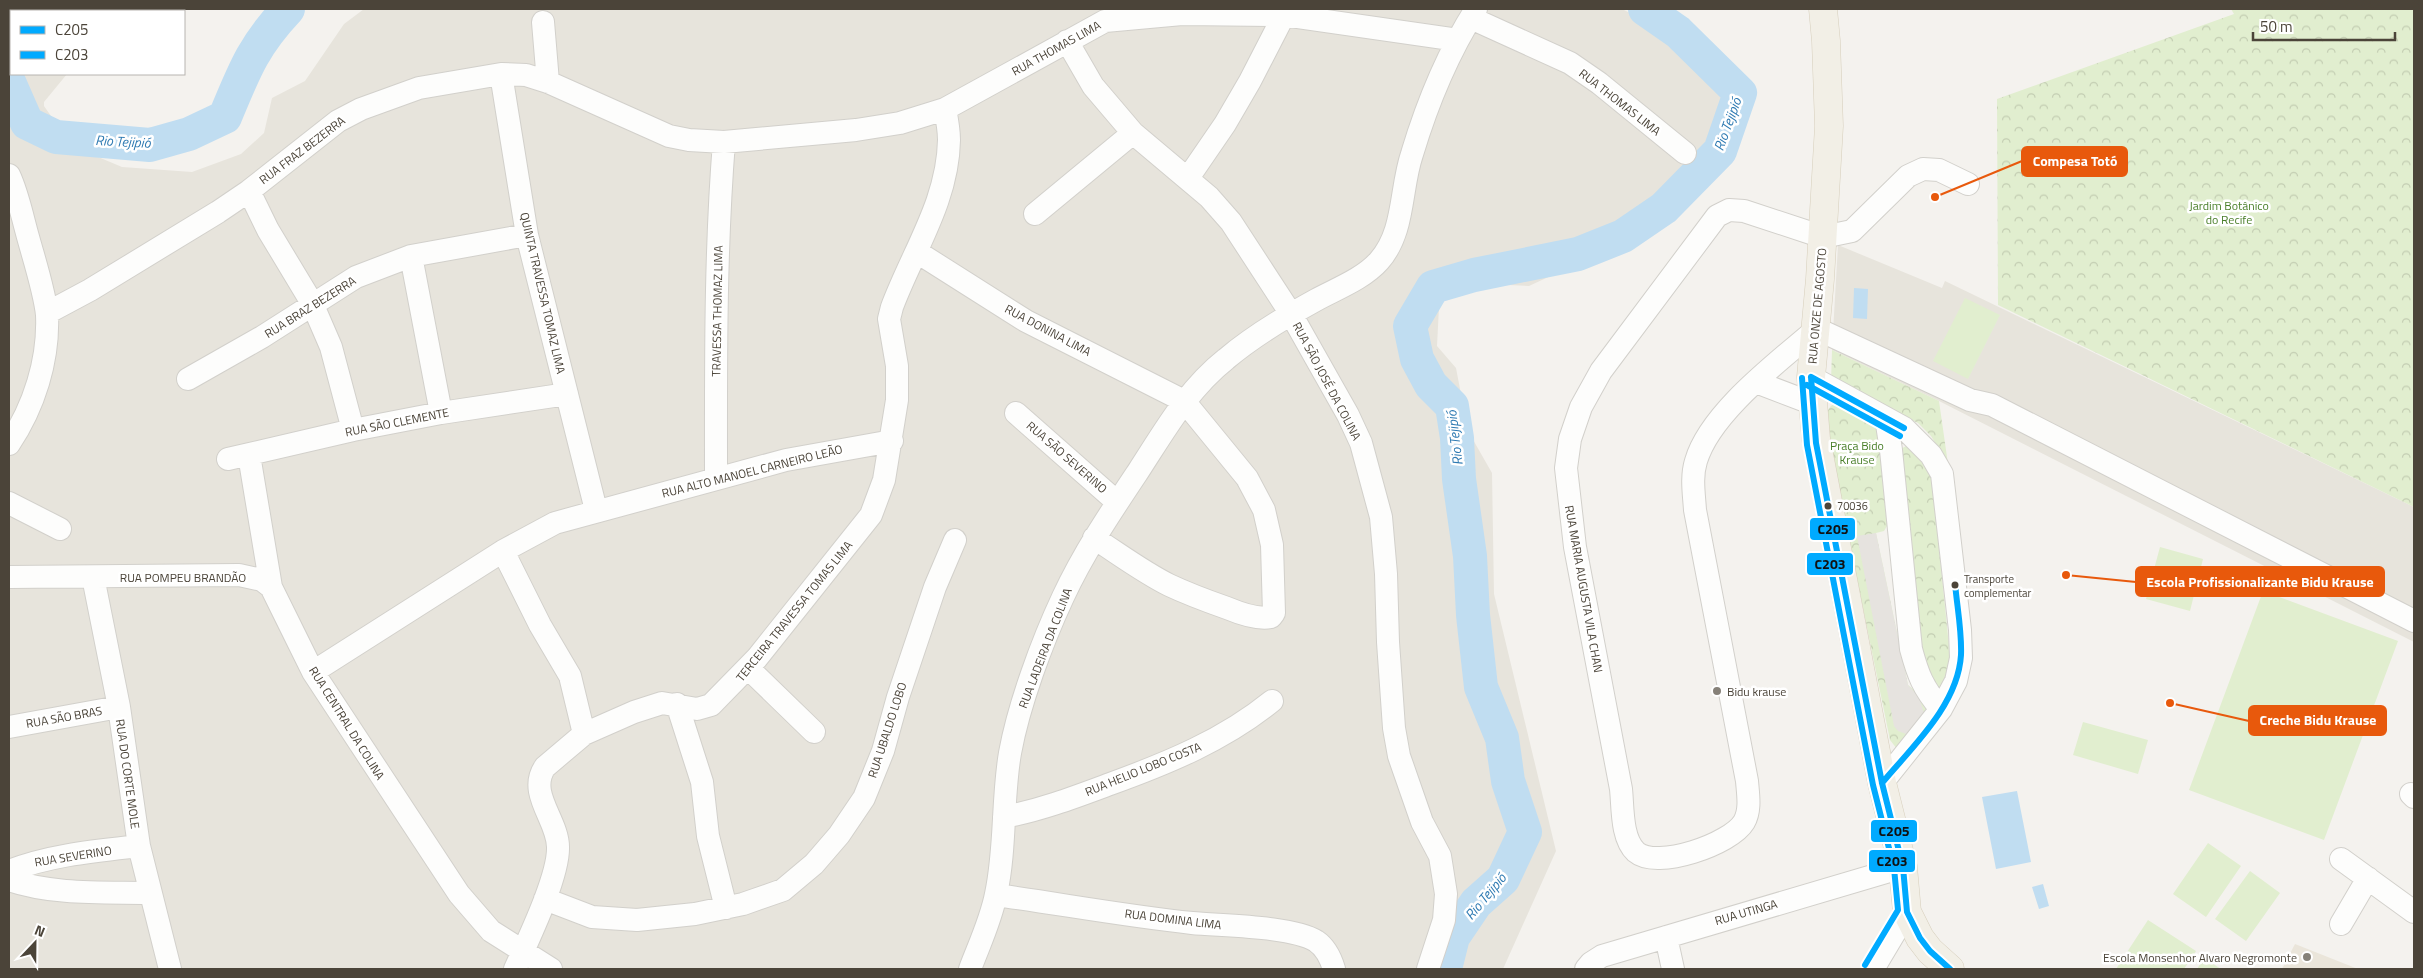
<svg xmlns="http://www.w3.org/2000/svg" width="2423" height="978" viewBox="0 0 2423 978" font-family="'Titillium Web',sans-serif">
<defs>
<pattern id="forest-crowns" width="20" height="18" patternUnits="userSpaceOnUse" patternTransform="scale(1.25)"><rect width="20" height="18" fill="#e1eecf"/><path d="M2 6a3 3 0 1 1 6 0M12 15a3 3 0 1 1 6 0" fill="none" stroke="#c3cdb2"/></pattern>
</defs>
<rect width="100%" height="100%" fill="#f4f2ee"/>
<path fill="#e7e4dc" d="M 9,9 L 170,9 L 167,11 L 11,11 L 11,74 L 67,74 L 44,102 L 44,106 L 72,146 L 122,167 L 192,172 L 241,154 L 264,133 L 272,98 L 305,81 L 344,24 L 364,9 L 1622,9 L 1697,47 L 1736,100 L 1728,151 L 1665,223 L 1529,286 L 1460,283 L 1439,307 L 1437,346 L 1456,368 L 1468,431 L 1492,473 L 1494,594 L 1556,851 L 1503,969 L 9,969 Z
M 1838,245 L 1942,288 L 1945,281 L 2414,507 L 2414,642 L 1939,401 L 1832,350 Z"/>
<path fill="#eae5da" d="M 2295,944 L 2358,969 L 2282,969 Z"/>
<path fill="#e1eecf" d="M 1965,298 L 2000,315 L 1968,379 L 1933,361 Z
M 2160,547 L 2203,559 L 2190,611 L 2146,599 Z
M 2263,591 L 2398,641 L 2324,840 L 2189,790 Z
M 2083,722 L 2148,740 L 2138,774 L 2073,755 Z
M 2208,843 L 2241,866 L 2206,917 L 2173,894 Z
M 2250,871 L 2280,893 L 2246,941 L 2215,919 Z
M 2148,920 L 2196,951 L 2184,969 L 2116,969 Z
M 2204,958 L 2221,969 L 2197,969 Z"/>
<path fill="url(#forest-crowns)" d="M 2231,9 L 2414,9 L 2414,507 L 1998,305 L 1997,99 L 2234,14 Z
M 1832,350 L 1939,401 L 1948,464 L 1931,436 L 1918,423 L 1831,382 Z
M 1840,402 L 1876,425 L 1890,521 L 1884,531 L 1876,533 L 1908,685 L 1924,698 L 1930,712 L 1897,749 L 1890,740 L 1828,437 C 1827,424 1822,404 1840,402 Z
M 1906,446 L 1916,449 L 1932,478 L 1951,666 L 1950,675 L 1939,689 L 1925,672 L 1901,449 Z"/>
<path fill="#e6e3df" d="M 1876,533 L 1908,685 L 1919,697 L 1924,713 L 1906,734 L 1898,731 L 1894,726 L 1857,536 Z"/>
<path fill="#c0ddf1" d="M 1854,288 L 1868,289 L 1867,319 L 1853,318 Z
M 2017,791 L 2031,862 L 1996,869 L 1982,797 Z
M 2043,884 L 2049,906 L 2039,909 L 2032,887 Z"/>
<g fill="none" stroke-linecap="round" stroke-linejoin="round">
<path stroke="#c0ddf1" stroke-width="34" d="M 76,11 L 81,9
M 9,82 L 27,123 L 56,137 L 150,145 L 189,134 L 225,117 C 244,71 253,46 288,9
M 1445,969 L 1453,937 L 1476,903 L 1503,879 L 1525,832 L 1508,781 L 1502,738 L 1481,687 L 1473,615 L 1470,556 L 1459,479 L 1457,438 L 1452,406 L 1431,385 L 1417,359 L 1410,326 L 1433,287 L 1474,275 L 1578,254 L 1623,236 L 1664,208 L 1720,151 L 1740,93 L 1678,32 L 1645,9"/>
<g stroke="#d2d0cb" stroke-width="24">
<path id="minor" d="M 1471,18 L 1570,63 L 1599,83 L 1685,153
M 543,22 L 548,82
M 1067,41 L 1093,86 L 1133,133 L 1209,197 L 1231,222 L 1291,314 L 1348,415 L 1361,443 L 1381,517 L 1386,574 L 1388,642 L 1394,728 L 1399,756 L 1422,822 L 1440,856 L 1446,894 L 1444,920 L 1428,969
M 501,74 L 527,235 L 596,510
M 9,175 C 18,194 22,216 28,237 C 34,259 45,293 47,315 C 49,360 34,407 9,444
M 1188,178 L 1225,124 L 1250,81 L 1284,15
M 249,191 L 268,230 L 312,303 L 331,347 L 353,430
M 1035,214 L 1133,133
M 917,252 L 1026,321 L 1184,401 L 1247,478 L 1264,510 L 1272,545 L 1274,613 L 1271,617 C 1258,620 1239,613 1227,608 C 1207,601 1188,594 1169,585 C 1143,572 1119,554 1094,538
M 411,256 L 441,413
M 47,313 L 90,290 L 218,212 L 249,191 L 338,121 L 361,109 L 419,88 L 501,74 L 526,75 L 548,82 L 669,136 L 689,140 L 724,142 L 856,130 L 900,123 L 945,109 L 1105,21 L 1182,14 L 1284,15 L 1458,40
M 1815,328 L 1970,400 L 1992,405 L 2414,621
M 1814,331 C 1777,363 1710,413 1696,461 C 1691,477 1694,494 1695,510 L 1747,781 C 1748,794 1751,810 1744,822 C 1731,844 1657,870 1636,852 C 1621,838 1623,807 1621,789 L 1575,547 L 1566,468 L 1570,439 L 1581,407 L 1601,371 L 1717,216 L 1729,210 L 1744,211 L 1823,237 L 1852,231 L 1908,176 L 1923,169 L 1939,170 L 1968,184
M 1811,377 L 1904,428 L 1931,455 L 1942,474 L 1960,630 L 1961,658 L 1956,681 L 1941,709 L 1882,783
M 188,379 L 262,337 L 356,277 L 411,256 L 527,235
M 1756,382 L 1811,403
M 1016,413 L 1117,502
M 1886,418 L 1891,450 L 1911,649 C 1918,675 1923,688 1941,709
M 249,455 L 271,587 L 313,672 L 459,894 L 491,931 L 551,969
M 228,459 L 353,430 L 441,413 L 567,394
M 716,479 C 716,367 715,255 724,142
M 9,503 L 60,529
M 503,551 L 540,625 L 570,676 L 584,734 L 545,767 C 527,793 558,820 558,847 C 559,876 528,940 515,969
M 9,577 L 239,575 L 262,580 L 271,587
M 93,577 L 119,707 L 139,846 L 170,969
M 748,668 L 814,732
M 313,672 L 503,551 L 555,523 L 786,460 L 892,441
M 677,704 L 702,782 L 708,836 L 726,908
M 9,727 L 119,707
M 584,734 L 634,712 L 662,703 L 697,709 L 711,705 L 757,658 L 871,515 L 884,480 L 897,400 L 897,366 L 889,319 L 892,307 C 913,251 948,201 949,140 C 949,130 947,119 945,109
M 2411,794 L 2414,797
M 1004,817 C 1041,810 1075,797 1110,784 C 1168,763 1224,740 1272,701
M 2341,859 L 2414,912
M 9,871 C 50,855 95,851 139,846
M 9,880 C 54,895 102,892 149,893
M 996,895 C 1061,904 1126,916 1192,923 C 1222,926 1292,926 1316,941 C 1325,947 1331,959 1334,969
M 545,899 L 592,917 L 637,920 L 695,914 L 743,904 L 783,890 L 814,864 L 839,835 L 864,798 L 883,751 L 898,697 L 935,587 L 955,540
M 2341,924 L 2368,878
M 1666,937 L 1673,969
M 970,969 C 979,945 991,920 996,894 C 1006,848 1002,799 1010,753 C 1019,704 1042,642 1063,597 C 1084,552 1111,512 1139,470 C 1165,430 1188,389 1226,359 C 1253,336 1285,317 1316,300 C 1336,289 1363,279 1379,261 C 1405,232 1400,189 1412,154 C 1427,104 1448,53 1476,9
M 1586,969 L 1591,963 L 1602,956 L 1903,867
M 1873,969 L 1907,912"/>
</g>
<g stroke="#d6cebb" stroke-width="29">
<path id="major" d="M 1823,9 L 1826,41 L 1829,126 L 1820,279 L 1811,377 L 1816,439 L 1882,783 L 1903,867 L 1907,912 L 1920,938 L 1930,951 L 1950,969"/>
</g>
<use href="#minor" stroke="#fdfdfc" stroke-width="22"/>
<use href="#major" stroke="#f2efe6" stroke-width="28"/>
<g stroke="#fff" stroke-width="10">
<path id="bus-1" d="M 1811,377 L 1816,443 L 1882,783 L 1903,867 L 1907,912 L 1920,938 L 1930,951 L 1950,969
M 1811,377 L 1904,428
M 1882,783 C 1912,747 1958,705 1961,655 C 1962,631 1957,607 1955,583"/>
</g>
<g stroke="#fff" stroke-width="10">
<path id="bus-2" d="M 1802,378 L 1807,445 L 1873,785 L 1894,868 L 1898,910 L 1865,965
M 1807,385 L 1900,436"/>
</g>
<use href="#bus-1" stroke="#0af" stroke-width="6"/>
<use href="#bus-2" stroke="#0af" stroke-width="6"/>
</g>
<g fill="#4b4439" stroke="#fff" stroke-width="2">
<circle cx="1828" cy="506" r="4.5"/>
<circle cx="1955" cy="585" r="4.5"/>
</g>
<g fill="#868178" stroke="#fff" stroke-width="2">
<circle cx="1717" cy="691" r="5"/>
<circle cx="2307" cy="957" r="5"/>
</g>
<g text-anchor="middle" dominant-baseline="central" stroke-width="5" stroke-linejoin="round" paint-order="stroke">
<g font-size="11" fill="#4b4439" stroke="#fff" text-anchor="start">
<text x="1837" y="506">70036</text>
<text x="1964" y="579">Transporte<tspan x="1964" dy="14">complementar</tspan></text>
</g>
<g font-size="12" fill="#4b4439" stroke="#fff">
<text transform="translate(1056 48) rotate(-29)">RUA THOMAS LIMA</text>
<text transform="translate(1620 102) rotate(38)">RUA THOMAS LIMA</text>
<text transform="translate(302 150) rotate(-37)">RUA FRAZ BEZERRA</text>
<text transform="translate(543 293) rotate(77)">QUINTA TRAVESSA TOMAZ LIMA</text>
<text transform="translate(1817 306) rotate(-85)">RUA ONZE DE AGOSTO</text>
<text transform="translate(310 307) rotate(-32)">RUA BRAZ BEZERRA</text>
<text transform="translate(717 311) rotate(-89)">TRAVESSA THOMAZ LIMA</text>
<text transform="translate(1048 330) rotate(28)">RUA DONINA LIMA</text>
<text transform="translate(1327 381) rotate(62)">RUA SÃO JOSÉ DA COLINA</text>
<text transform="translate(397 422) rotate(-11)">RUA SÃO CLEMENTE</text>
<text transform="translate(1067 457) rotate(41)">RUA SÃO SEVERINO</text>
<text transform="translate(752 471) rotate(-14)">RUA ALTO MANOEL CARNEIRO LEÃO</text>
<text x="183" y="577">RUA POMPEU BRANDÃO</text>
<text transform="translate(1584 589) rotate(80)">RUA MARIA AUGUSTA VILA CHAN</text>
<text transform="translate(794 611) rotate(-51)">TERCEIRA TRAVESSA TOMAS LIMA</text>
<text transform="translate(1045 648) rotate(-69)">RUA LADEIRA DA COLINA</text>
<text transform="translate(64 717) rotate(-10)">RUA SÃO BRAS</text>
<text transform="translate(347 723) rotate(58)">RUA CENTRAL DA COLINA</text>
<text transform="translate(887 730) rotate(-72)">RUA UBALDO LOBO</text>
<text transform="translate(1143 769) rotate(-22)">RUA HELIO LOBO COSTA</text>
<text transform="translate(128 774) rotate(82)">RUA DO CORTE MOLE</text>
<text transform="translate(73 856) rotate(-9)">RUA SEVERINO</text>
<text transform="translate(1746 912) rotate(-16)">RUA UTINGA</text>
<text transform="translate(1173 919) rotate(7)">RUA DOMINA LIMA</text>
</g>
<g font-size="12" fill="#4a7f2a" stroke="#fff">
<text x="2229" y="205">Jardim Botânico<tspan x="2229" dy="14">do Recife</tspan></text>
<text x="1857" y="445">Praça Bido<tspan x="1857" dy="14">Krause</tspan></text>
</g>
<g font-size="12" fill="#4b4439" stroke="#fff" text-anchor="start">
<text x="1727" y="691">Bidu krause</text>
<text x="2297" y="957" text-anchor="end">Escola Monsenhor Alvaro Negromonte</text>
</g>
<g font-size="14" font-style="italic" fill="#2e7ab2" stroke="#fff">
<text transform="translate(1727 124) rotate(-70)">Rio Tejipió</text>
<text transform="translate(123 141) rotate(3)">Rio Tejipió</text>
<text transform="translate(1454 438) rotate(-97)">Rio Tejipió</text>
<text transform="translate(1485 896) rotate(-50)">Rio Tejipió</text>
</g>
</g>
<path fill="none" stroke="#e8590c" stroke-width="2" d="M1935 197L2022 161M2066 575L2136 582M2170 703L2249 721"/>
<g fill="#e8590c" stroke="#fff" stroke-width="2">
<circle cx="1935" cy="197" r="5"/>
<circle cx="2066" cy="575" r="5"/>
<circle cx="2170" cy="703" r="5"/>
</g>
<g fill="#e8590c" stroke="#e8590c" stroke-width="2">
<rect x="2022" y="147" width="105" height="29" rx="5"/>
<rect x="2136" y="567" width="248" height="29" rx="5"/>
<rect x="2249" y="706" width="137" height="29" rx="5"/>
</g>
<g font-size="14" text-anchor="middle" font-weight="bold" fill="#fff">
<text x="2075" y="166">Compesa Totó</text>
<text x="2260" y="587">Escola Profissionalizante Bidu Krause</text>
<text x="2318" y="725">Creche Bidu Krause</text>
</g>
<g stroke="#fff" stroke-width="2">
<rect x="1809" y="517" width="47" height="24" rx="5" fill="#0af"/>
<rect x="1806" y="552" width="48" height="24" rx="5" fill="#0af"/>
<rect x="1870" y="819" width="48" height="24" rx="5" fill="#0af"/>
<rect x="1868" y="849" width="48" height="24" rx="5" fill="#0af"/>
</g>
<g font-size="14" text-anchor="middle" font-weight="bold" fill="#111">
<text x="1833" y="534">C205</text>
<text x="1830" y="569">C203</text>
<text x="1894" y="836">C205</text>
<text x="1892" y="866">C203</text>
</g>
<rect width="2423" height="978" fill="none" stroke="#4b4439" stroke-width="20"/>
<rect x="10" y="10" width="175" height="65" fill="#ffffff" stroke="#b7b4b0"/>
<rect x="20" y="26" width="25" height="8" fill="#00aaff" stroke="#b7b4b0"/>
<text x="55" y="35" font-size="15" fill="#4b4439">C205</text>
<rect x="20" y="51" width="25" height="8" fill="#00aaff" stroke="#b7b4b0"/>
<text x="55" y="60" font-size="15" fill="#4b4439">C203</text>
<g transform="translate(35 943) rotate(22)" stroke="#ffffff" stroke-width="4" paint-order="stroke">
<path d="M0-4L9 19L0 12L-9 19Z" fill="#4b4439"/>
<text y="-8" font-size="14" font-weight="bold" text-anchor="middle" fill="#4b4439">N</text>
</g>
<path d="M2253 32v8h142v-8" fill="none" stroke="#4b4439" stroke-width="2.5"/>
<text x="2260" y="32" font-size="15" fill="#4b4439" stroke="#ffffff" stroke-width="4" paint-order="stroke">50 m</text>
</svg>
